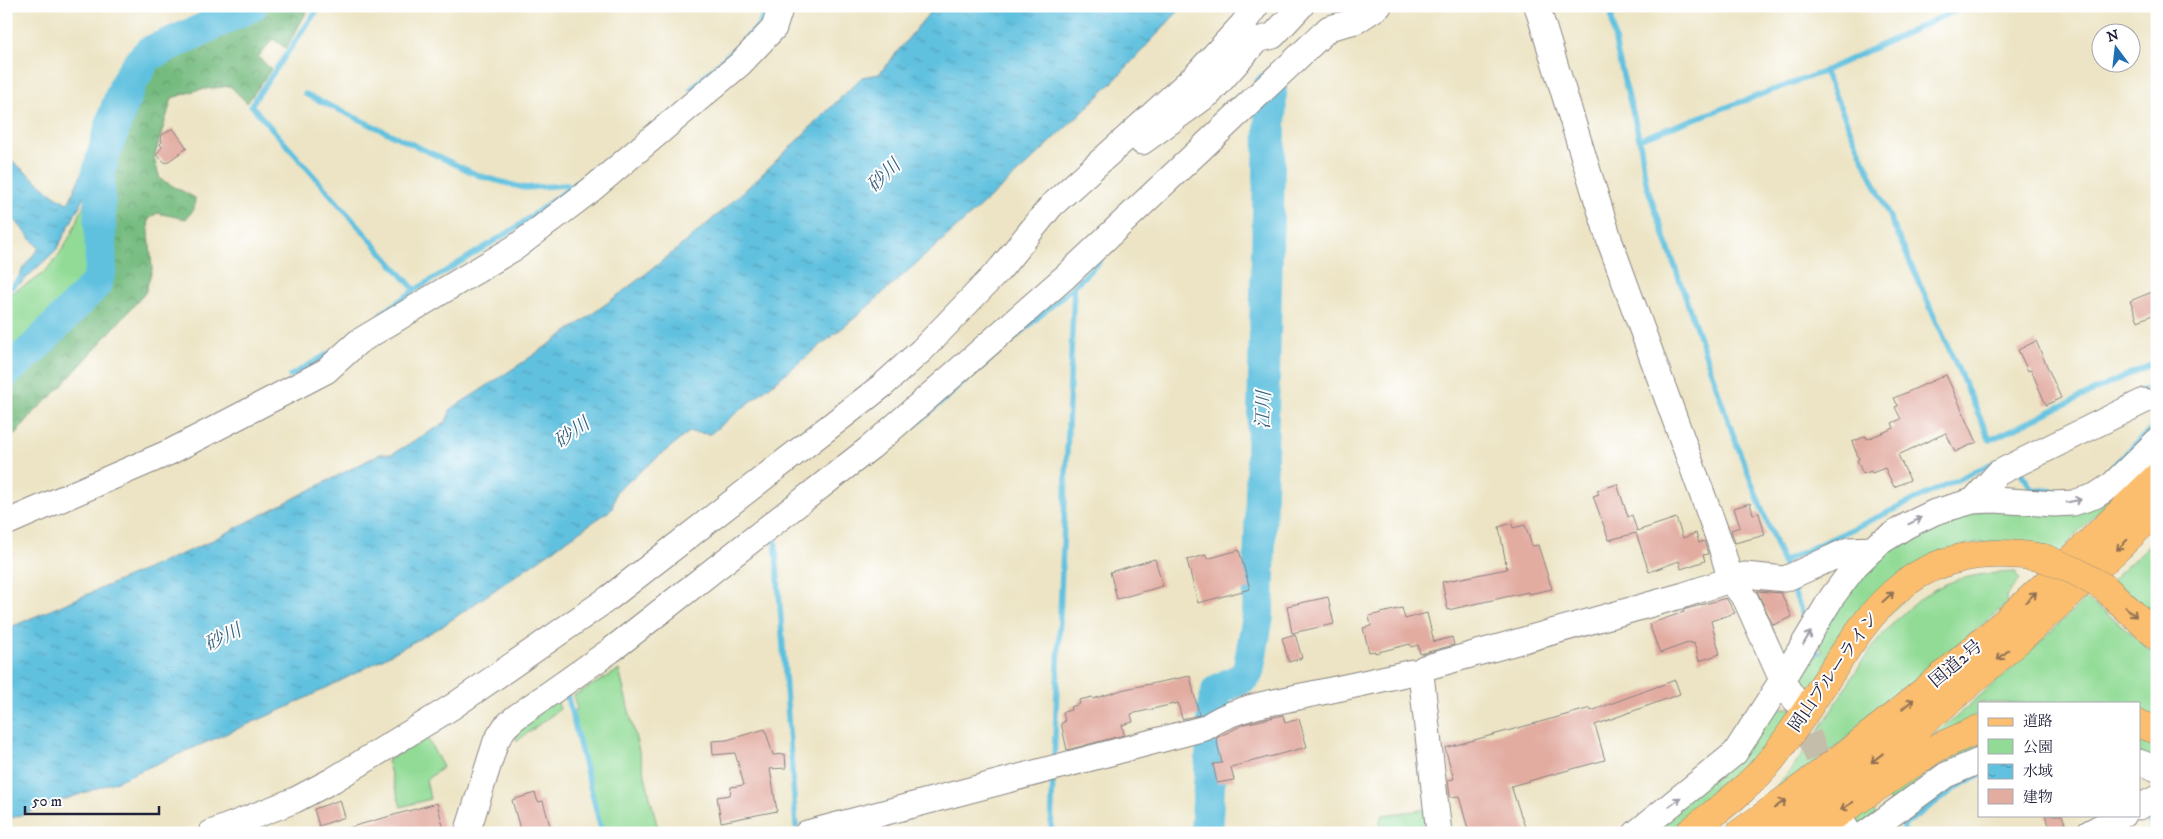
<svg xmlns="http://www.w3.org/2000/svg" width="2163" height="839" viewBox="0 0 2163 839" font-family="'IM FELL DW Pica','Noto Serif JP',serif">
<defs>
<pattern id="forest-crowns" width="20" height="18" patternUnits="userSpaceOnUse" patternTransform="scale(1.25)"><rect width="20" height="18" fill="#75bb7f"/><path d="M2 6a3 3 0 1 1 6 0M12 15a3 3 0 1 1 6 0" fill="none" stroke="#609869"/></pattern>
<pattern id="water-ripples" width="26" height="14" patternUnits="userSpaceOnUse" patternTransform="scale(1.25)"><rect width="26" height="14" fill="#61c1df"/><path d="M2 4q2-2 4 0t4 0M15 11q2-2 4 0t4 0" fill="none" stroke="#509cb6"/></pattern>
</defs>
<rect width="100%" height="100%" fill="#fff"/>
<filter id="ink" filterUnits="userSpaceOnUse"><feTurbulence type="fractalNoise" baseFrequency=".02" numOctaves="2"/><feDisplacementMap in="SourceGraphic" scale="10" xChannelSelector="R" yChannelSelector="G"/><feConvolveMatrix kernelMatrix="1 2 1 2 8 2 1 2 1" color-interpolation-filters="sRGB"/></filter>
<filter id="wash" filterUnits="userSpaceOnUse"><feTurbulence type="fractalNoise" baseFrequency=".0096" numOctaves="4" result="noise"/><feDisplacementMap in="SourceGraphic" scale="20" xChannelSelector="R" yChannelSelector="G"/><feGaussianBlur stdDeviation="1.12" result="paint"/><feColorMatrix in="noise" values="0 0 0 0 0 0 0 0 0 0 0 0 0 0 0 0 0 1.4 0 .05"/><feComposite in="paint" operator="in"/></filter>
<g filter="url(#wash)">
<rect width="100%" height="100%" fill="#ece4c4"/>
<path fill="#92db96" stroke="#5a7e68" d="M 91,185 L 95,186 L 97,267 L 93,281 L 36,340 L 6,368 L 6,297 C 17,287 32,284 42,274 C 68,250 79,217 91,185 Z
M 2116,493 L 2060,552 C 2020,542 2000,539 1959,546 L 1808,692 L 1796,675 L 1810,649 L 1814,657 L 1823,652 L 1817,638 L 1866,563 L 1941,516 Z
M 2157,538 L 2157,622 L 2111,581 Z
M 2016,572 L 2016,576 L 2020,579 L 2006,596 L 2007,604 L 1836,747 L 1764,799 C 1775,787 1787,775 1797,762 C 1840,706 1867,633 1929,593 C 1954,576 1987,573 2016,572 Z
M 2085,599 C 2113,615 2134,636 2157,658 L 2157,720 L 2139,715 L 2139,703 L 1979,703 L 1979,722 L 1889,769 C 1961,716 2021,660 2085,599 Z
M 619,670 L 659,833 L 638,831 L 602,833 L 572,713 L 577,709 L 573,696 Z
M 555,694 L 560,709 L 517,741 L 513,727 Z
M 1777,708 L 1794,708 L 1750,766 L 1729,787 L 1671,833 L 1651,833 Z
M 2139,734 L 2157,741 L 2157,763 L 2139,756 Z
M 426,736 L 443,767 L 426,780 L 430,799 L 401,807 L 387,761 Z
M 1979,742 L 1979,752 L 1890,804 L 1887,795 L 1924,769 Z
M 1872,805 L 1876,816 L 1858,826 L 1851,818 Z
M 1429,809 L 1431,833 L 1381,833 L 1380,820 L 1383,815 Z"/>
<path fill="url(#forest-crowns)" stroke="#4c6e5d" d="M 258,6 L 310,6 L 286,48 L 273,39 L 258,57 L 271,69 L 247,103 L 230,86 L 197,90 L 172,98 L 154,158 L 160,179 L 195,198 L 194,209 L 186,219 L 157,213 L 148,220 L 152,270 L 145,293 L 59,389 L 32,414 L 16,434 L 6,438 L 6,380 L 36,353 L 99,286 L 107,255 L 106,179 L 108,161 L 141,74 L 153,58 L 190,39 L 253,11 Z"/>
<path fill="url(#water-ripples)" stroke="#42728d" d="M 935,6 L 1183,6 L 1112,83 L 1029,163 L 856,317 L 710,434 L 689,432 L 616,491 L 612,509 L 441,627 L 362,670 L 288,707 L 112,783 L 6,820 L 6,629 L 205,544 L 380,454 L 392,454 L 446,422 L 451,409 C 541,352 628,292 708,223 C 762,177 811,126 862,77 L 879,74 Z
M 6,156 L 54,195 L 67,203 L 70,200 L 82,172 L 87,173 L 88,184 L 80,205 L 57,249 L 20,284 L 17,281 L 23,268 L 39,248 L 6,210 Z"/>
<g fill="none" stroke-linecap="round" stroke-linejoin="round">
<path stroke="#61c1df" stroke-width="5.5" d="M 320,6 L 251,105 L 415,290 L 517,227 L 606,161
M 1611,6 C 1613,53 1631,98 1640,143 C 1643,157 1643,171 1647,186 L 1735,440 L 1787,573
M 1824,71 L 1990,440 L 2157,361
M 691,89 L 759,26 L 767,6
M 305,94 L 480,176 L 524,188 L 567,185 L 570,188
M 1639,139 L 1820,73 L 1965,6
M 82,180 C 93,144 100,105 117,71 C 122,60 133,50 141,41 L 224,6
M 6,292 L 22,277
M 381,314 L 415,290
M 290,376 L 330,353
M 2141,391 L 2157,384
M 914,426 L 1074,286
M 2019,470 L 2032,489 L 2064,492
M 2105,474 L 2157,423
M 775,537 L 796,826
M 1782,562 L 1995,462
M 1791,584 L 1805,620
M 1814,643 L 1818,653
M 566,691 L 602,833
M 1054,759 L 1074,286 L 1100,261
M 2145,812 L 2155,833
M 1894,831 L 1895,833
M 1051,833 L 1053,775
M 1904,833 L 1904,825 L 1957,787 L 1979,775"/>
<path stroke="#61c1df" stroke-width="32" d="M 6,372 L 36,346 L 96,284 L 101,269 L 99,179 L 102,161 L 130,85 L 147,56 L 251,6
M 1212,714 L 1217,691 C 1226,684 1241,682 1248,672 L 1258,616 L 1271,90 L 1269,87
M 1206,833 L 1212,742"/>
</g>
<g id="blocks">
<path fill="#e2aca1" d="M 173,128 L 187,148 L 166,163 L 156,155 L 162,147 L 160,144 L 162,142 L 161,136 Z
M 2157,290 L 2157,313 L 2138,321 L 2130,301 Z
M 2036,341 L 2061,398 L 2046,405 L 2031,370 L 2028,371 L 2018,350 Z
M 1946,375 L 1977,442 L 1955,452 L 1946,433 L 1898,455 L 1910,480 L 1894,487 L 1885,468 L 1872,473 L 1871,471 L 1863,474 L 1857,460 L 1859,459 L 1852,442 L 1866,436 L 1867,439 L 1894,428 L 1892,423 L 1901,419 L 1895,407 L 1898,406 L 1894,398 Z
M 1617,484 L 1628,517 L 1632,515 L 1637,531 L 1676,518 L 1683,538 L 1696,533 L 1699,543 L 1704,541 L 1708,554 L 1703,555 L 1705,561 L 1681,569 L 1679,561 L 1649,572 L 1636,533 L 1609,540 L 1593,496 L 1599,494 L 1597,491 Z
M 1750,503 L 1753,514 L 1759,513 L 1765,535 L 1735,543 L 1731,530 L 1740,527 L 1734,508 Z
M 1512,523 L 1513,528 L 1525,525 L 1532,546 L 1538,545 L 1552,589 L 1529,594 L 1528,592 L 1448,610 L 1442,582 L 1507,569 L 1499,527 Z
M 1239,550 L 1250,589 L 1198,603 L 1187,560 L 1206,555 L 1207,559 Z
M 1155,559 L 1163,586 L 1117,599 L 1110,572 Z
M 1757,591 L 1781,593 L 1792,617 L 1773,625 Z
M 1328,597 L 1334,624 L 1292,633 L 1287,606 Z
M 1726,598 L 1735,613 L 1711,621 L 1720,654 L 1699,661 L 1694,643 L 1692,644 L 1691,642 L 1660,653 L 1649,624 L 1684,612 L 1683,610 Z
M 1402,608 L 1405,619 L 1427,613 L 1434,642 L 1452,637 L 1454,645 L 1420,654 L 1418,645 L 1411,647 L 1410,644 L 1375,653 L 1375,651 L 1369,652 L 1363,628 L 1371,626 L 1369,616 Z
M 1295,634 L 1302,658 L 1289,662 L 1282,638 Z
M 1190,676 L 1199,715 L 1182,719 L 1178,703 L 1131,714 L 1133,722 L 1122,725 L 1124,735 L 1067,750 L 1061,723 L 1065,722 L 1063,712 L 1071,710 L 1070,707 L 1080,704 L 1079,700 L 1092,697 L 1093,699 L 1125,689 Z
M 1675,680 L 1680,694 L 1595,725 L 1605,760 L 1511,786 L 1527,833 L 1469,833 L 1459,796 L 1450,797 L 1448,780 L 1454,779 L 1445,748 L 1591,708 L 1591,711 Z
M 1283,715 L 1285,723 L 1299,719 L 1307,747 L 1231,767 L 1234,780 L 1217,783 L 1213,764 L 1222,763 L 1216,738 L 1245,724 Z
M 765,729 L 773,755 L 785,754 L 786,768 L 770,769 L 777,811 L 721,822 L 717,797 L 730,795 L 731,787 L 744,785 L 735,753 L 713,755 L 712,741 L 727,740 Z
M 535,793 L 538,802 L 543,801 L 552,833 L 521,833 L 512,800 Z
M 340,800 L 345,817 L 319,826 L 314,809 Z
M 437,803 L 444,829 L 429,833 L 344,833 L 344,829 Z
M 2045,815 L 2062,815 L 2066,826 L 2052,832 Z"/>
</g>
</g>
<g filter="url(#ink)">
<use href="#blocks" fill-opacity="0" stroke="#878380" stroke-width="1"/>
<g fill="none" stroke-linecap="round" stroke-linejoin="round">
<path stroke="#c4bda9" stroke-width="25" stroke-dasharray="25 12" stroke-linecap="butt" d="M 1795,700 L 1830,788"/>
<g stroke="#878380" stroke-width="27">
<path id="minor" d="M 1537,6 L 1610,242 L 1719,540 L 1731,581 L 1746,600 L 1782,680 L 1795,700
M 1142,142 L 1210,93 L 1257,40 L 1273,36 L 1301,6
M 1973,501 L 1998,473 L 2144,401
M 6,523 L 170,452 L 326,371 L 358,342 L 516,247 L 592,189 L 740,64 L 774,28 L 781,6
M 2139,762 L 2157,769
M 2139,807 L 2157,798
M 1846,828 L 1847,833
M 211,833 L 295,800 L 333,780 L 452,707 L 609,598 L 883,385 L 922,350 L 1001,268 L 1051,206 L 1196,75 L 1242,25 L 1256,6
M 467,833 L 496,741 L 505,727 L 516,717 L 610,651 L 871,447 L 1065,277 L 1329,28 L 1356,21 L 1379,6
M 807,833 L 1205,728 C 1234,707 1272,703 1307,695 C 1342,688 1378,680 1413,672 L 1421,674
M 1439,833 L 1421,674 L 1424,668 L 1684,595 L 1745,575 L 1785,579 L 1849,550 L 1873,549
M 1636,833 L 1735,753 L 1782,680 L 1832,597 L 1856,565 L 1879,543 L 1908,525 L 1935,512 L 1973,501 L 1994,500 L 2054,504 L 2073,503 L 2095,496 L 2112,485 L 2157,441
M 1866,833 L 1946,775 L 1979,761
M 2089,833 L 2123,815"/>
</g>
<g stroke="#878380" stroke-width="29">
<path id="major" d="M 2105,588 L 2157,636
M 2139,724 L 2157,730
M 1689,833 C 1717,810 1748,789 1771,760 C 1855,656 1878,530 2044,558
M 1808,833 L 1936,748 L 1979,729"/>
</g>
<g stroke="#878380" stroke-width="29">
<path id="highway" d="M 1740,833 C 1821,775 1900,713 1975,648 C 2038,594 2097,535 2157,477
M 1781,833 C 1915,736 2039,626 2157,510"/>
</g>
<use href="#minor" stroke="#fff" stroke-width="25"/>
<use href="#major" stroke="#fbbe6e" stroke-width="28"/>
<use href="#highway" stroke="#fbbe6e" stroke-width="28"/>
<g stroke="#878380" stroke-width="29" stroke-linecap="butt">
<path id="major-bridge" d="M 2044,558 L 2075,571 L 2105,588"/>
</g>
<use href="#major-bridge" stroke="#fbbe6e" stroke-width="28"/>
</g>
<defs><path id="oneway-shaft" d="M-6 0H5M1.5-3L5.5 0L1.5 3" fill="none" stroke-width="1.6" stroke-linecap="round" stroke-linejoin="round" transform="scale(1.25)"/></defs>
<g stroke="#9c9ca7">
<use href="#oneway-shaft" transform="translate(2074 501) rotate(-12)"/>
<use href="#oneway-shaft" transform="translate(1915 521) rotate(-26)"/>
<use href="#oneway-shaft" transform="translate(1807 638) rotate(-59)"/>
<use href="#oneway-shaft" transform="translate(1675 802) rotate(-38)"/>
</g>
<g stroke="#8e7054">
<use href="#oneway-shaft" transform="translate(2122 545) rotate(135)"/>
<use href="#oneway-shaft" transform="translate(1888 597) rotate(-42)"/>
<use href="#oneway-shaft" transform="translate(2031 597) rotate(-43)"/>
<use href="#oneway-shaft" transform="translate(2131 612) rotate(42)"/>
<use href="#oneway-shaft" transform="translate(2003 655) rotate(138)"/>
<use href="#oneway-shaft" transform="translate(1908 704) rotate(-40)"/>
<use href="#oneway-shaft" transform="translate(1877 758) rotate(142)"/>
<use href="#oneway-shaft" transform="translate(1780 804) rotate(-36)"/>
<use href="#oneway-shaft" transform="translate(1847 806) rotate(147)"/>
</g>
</g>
<g text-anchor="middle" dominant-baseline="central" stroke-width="4" stroke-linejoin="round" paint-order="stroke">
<g font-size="18" fill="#22223b" stroke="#fff">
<text transform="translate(1956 664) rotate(-40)">国道2号</text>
<text transform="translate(1834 672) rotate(-55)">岡山ブルーライン</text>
</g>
<g font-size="19" font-style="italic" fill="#3b627d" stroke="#fff">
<text transform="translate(884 176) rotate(-44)">砂川</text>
<text transform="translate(1264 410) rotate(-88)">江川</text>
<text transform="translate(572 433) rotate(-35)">砂川</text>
<text transform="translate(223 638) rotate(-26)">砂川</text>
</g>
</g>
<rect width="2163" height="839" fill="none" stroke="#fff" stroke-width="25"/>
<rect x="1978" y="702" width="162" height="115" fill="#ffffff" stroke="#a7a7b1"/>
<rect x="1988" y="718" width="25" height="8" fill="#fbbe6e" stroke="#a7a7b1"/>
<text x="2023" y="726" font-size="15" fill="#22223b">道路</text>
<rect x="1988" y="739" width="25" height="15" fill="#92db96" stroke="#a7a7b1"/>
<text x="2023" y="752" font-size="15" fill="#22223b">公園</text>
<rect x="1988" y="764" width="25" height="15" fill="url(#water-ripples)" stroke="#a7a7b1"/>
<text x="2023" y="776" font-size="15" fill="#22223b">水域</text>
<rect x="1988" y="789" width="25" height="15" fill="#e2aca1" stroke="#a7a7b1"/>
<text x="2023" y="802" font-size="15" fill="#22223b">建物</text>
<g transform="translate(2116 48) rotate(345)"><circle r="24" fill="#ffffff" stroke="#a7a7b1"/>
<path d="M0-4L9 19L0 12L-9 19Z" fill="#1f6fb2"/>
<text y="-8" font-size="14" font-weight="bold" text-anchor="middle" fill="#22223b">N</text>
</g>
<path d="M25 806v8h134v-8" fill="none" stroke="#22223b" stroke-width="2.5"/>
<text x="32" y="806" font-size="15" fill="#22223b" stroke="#ffffff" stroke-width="4" paint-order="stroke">50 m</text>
</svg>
